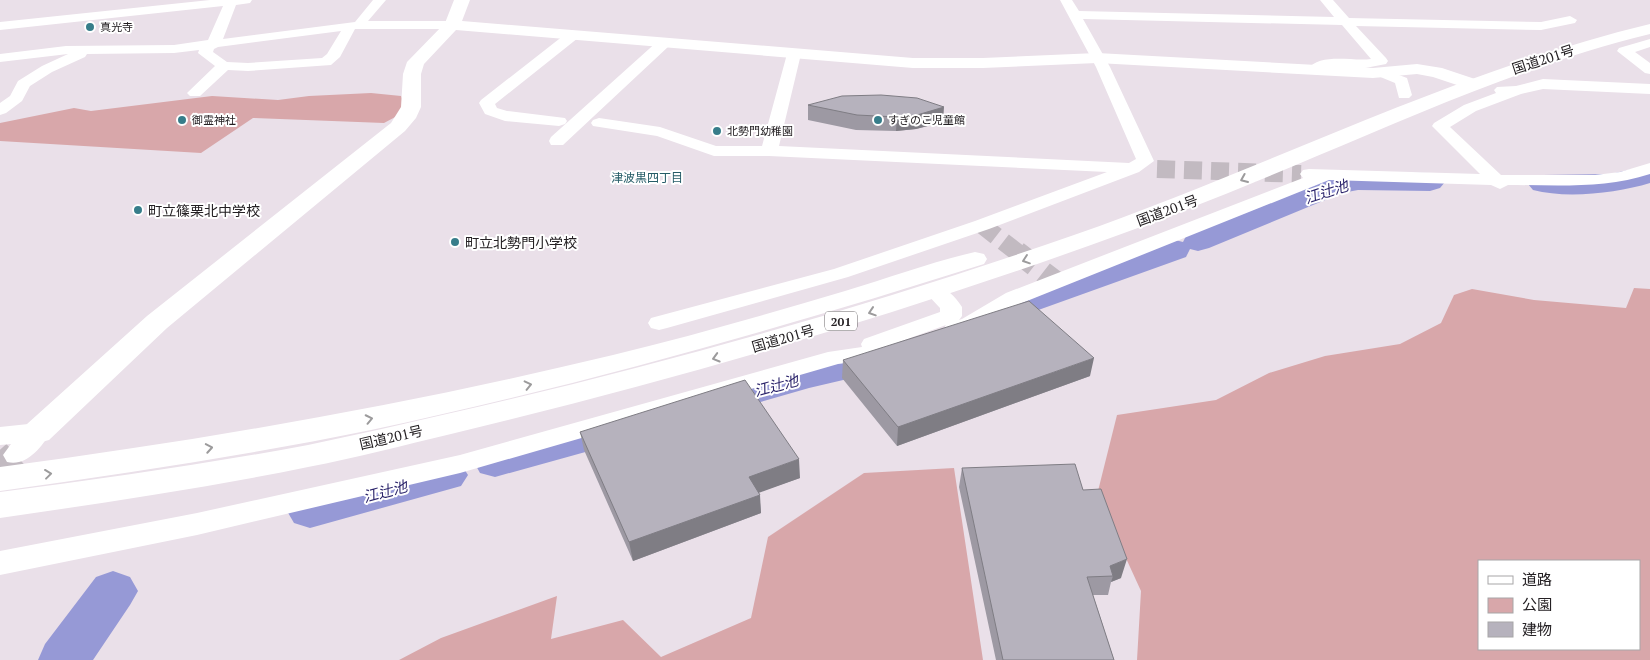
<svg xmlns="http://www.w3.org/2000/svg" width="1650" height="660" viewBox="0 0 1650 660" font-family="'PT Serif','Noto Sans JP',serif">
<rect width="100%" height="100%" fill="#eae0e9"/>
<path fill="#d8a7aa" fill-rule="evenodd" d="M 371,93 L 401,96 L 404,104 L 399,115 L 384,123 L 253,118 L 201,153 L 0,141 L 0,123 L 74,108 L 91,111 L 212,96 L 278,100 L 309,96 Z
M 1634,288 L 1650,289 L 1650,660 L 1137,660 L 1141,591 L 1097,495 L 1117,415 L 1216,400 L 1269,373 L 1325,356 L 1400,344 L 1441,323 L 1454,295 L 1472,289 L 1534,300 L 1626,308 ZM 1479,561 L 1639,561 L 1639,649 L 1479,649 Z
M 954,468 L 983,660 L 399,660 L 441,638 L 557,596 L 551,639 L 623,620 L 661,657 L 751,618 L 768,537 L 864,473 Z"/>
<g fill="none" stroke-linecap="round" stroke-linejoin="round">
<path fill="#9699d6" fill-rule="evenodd" d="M 1650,165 L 1650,183 C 1617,193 1567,199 1533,190 L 1528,184 L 1533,178 L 1543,175 L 1611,174 Z
M 1358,172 L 1430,173 L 1440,176 L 1445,182 L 1440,188 L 1430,191 L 1358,190 L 1342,193 L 1209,248 L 1198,251 L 1190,249 L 1186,257 L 1030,313 L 999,335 L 986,338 L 973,335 L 968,327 L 973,319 L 1006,299 L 1164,243 L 1175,240 L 1183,242 L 1187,234 L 1324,180 Z
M 890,346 L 903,350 L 909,358 L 903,366 L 809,388 L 705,418 L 691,414 L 685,405 L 691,396 L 803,365 Z
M 629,412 L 643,416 L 649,426 L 643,436 L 495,477 L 480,473 L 474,462 L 480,451 Z
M 446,459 L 461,464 L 468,475 L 461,486 L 310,528 L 294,523 L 287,511 L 294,499 Z
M 113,571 L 130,577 L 138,591 L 130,605 L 93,660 L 38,660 L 45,644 L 96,577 Z"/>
<path stroke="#c2bac1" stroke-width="18" stroke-dasharray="18 9" stroke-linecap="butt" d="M 1157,169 L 1301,174
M 982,225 L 1018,253"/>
<path stroke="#c2bac1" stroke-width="22" stroke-dasharray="22 11" stroke-linecap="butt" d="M 1017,252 L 1056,282"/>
<path stroke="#c2bac1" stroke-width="29" stroke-dasharray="29 14" stroke-linecap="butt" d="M 0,469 L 16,455"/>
<path fill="#fff" fill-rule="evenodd" d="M 210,0 L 252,0 L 250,3 L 236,5 L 223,39 L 355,22 L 373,0 L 386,0 L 368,21 L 452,21 L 459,25 L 452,29 L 355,29 L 340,57 L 331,65 L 248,71 L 228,70 L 200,96 L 190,96 L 187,93 L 215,66 L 198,53 L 199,50 L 174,53 L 87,54 L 85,57 L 52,72 L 30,86 L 22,101 L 6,113 L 0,115 L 0,103 L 10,96 L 18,81 L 42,66 L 68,54 L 0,62 L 0,54 L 66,46 L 174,45 L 208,40 L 223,6 L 0,30 L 0,22 ZM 341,31 L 327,54 L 322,58 L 248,63 L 227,62 L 213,52 L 214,49 L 218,47 Z
M 1060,0 L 1072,0 L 1079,11 L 1334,17 L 1320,0 L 1333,0 L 1349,18 L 1541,22 L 1570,16 L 1577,20 L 1575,23 L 1541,30 L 1356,26 L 1386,58 L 1388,61 L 1386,64 L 1360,69 L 1329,68 L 1314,74 L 1309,73 L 1307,70 C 1320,52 1353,62 1371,59 L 1342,25 L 1083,19 L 1110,67 L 1154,161 L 1139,172 L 989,229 L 848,277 L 667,328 L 659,330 L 651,328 L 648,323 L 651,318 L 834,269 L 975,221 L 1107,172 L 769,156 L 714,156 L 657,136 L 593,126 L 591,123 L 593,120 L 599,118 L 660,127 L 716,146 L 762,146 L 787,54 L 789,51 L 799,51 L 801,54 L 779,146 L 1129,163 L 1136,159 L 1096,67 Z
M 573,31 L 580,35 L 578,38 L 495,104 L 497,108 L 507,111 L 565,118 L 567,121 L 565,124 L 559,126 L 505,121 L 485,114 L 479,103 L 481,100 L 568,32 Z
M 664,39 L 669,40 L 671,43 L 669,46 L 563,145 L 551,145 L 549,141 L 551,137 L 659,40 Z
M 1650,39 L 1650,47 L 1635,52 L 1650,63 L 1650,74 L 1645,73 L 1617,51 L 1619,48 Z
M 1383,69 L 1407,78 L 1412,95 L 1409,98 L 1399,98 L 1395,83 L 1378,76 L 1376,73 L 1378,70 Z
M 1543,79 L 1650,84 L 1650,94 L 1543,89 L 1521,94 L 1476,111 L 1450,127 L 1501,175 L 1595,175 L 1620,172 L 1650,163 L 1650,174 C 1604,189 1556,185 1508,185 L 1500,189 L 1491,185 L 1329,180 L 1022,303 C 1001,315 973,339 947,333 L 944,328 L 946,325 L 899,342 L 903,347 L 899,352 L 870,360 L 838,364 L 460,473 L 197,535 L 0,575 L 0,551 L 197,513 L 460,455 L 828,352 L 862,347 L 861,344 L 864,339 L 940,312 L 940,308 L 925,292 L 928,287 C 944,284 954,295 962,307 L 962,316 L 959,320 L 962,319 L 1006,293 L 1303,178 L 1300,174 L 1303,170 L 1309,169 L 1480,174 L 1432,126 L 1434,123 L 1464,105 L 1496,93 L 1494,90 L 1497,87 L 1516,86 Z
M 38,423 L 47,426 L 51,432 C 41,448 26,467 7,462 L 3,455 L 11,444 L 0,445 L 0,427 Z"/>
<path fill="#fff" fill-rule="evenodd" d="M 454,0 L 470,0 L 462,21 L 913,58 L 983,58 L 1097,53 L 1373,68 L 1417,64 L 1442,68 L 1478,80 L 1481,84 L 1478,88 L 1472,90 L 1433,77 L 1417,74 L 1373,78 L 1097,63 L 983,68 L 913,68 L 456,30 L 424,64 L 421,74 L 421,107 L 416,118 L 405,131 L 167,328 L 49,440 L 38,443 L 27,440 L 22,432 L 27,424 L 147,316 L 391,123 L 401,107 L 403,74 L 407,62 L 445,23 Z"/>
<path fill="#fff" fill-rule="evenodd" d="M 1650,24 L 1650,34 C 1535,62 1426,110 1317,156 C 1242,188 1167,218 1091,245 C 881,320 668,382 451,434 C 404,445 356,458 308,467 C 206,488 103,503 0,518 L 0,492 C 103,479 206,464 308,445 C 356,435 403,424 451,413 C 662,365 870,306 1074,235 C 1267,168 1451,72 1650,24 Z
M 975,252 L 984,254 L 987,259 L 984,264 C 782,328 578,386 371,430 C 248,455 124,474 0,491 L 0,467 C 206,440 410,404 613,355 C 691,336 768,314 845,291 C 889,278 931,262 975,252 Z"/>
</g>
<path fill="#9d99a3" d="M 808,105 L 943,122 L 916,129 L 896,131 L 856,130 L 808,120 Z
M 843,360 L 1090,376 L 897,446 L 842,378 Z
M 580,432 L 800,478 L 759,492 L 761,513 L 633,561 L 584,450 Z
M 962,468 L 1083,490 L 1121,578 L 1111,582 L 1108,595 L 1093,595 L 1114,660 L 996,660 L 959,487 Z"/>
<path fill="#7f7d84" d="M 944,107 L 943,122 L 916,129 L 896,131 L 897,117 Z
M 1094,358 L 1090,376 L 897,446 L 898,427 Z
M 799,459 L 800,478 L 750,496 L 749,477 Z
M 760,495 L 761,513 L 633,561 L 629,542 Z
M 1127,559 L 1121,578 L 1111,582 L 1113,576 L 1110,566 Z"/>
<path fill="#b6b2bd" stroke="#7f7d84" d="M 881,95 L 917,98 L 944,107 L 917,115 L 897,117 L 857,115 L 808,105 L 842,96 Z
M 1029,301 L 1094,358 L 898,427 L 843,360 Z
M 745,380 L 799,459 L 749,477 L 760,495 L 629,542 L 580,432 Z
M 1075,464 L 1083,490 L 1101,489 L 1127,559 L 1110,566 L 1113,576 L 1087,577 L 1114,660 L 1003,660 L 962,468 Z"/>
<defs><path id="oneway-chevron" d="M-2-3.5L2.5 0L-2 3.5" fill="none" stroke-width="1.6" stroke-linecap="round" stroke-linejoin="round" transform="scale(1.25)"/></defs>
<g stroke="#9c9b9c">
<use href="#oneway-chevron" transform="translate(1244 179) rotate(157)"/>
<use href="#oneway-chevron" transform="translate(1026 260) rotate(161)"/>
<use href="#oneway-chevron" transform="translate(872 312) rotate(162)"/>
<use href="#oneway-chevron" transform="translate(716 358) rotate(164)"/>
<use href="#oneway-chevron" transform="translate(528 385) rotate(-13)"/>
<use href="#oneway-chevron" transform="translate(369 419) rotate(-12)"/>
<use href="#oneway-chevron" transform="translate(209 448) rotate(-10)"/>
<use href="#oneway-chevron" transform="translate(48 474) rotate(-7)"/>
</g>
<g fill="#377d8a" stroke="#fff" stroke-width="2">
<circle cx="90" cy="27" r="5"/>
<circle cx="182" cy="120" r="5"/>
<circle cx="878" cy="120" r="5"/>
<circle cx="717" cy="131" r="5"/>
<circle cx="138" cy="210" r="5"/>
<circle cx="455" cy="242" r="5"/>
</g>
<g text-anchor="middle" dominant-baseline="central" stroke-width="4" stroke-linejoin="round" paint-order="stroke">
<g font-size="11" fill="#242023" stroke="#fff" text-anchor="start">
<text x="100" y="27">真光寺</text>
<text x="192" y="120">御霊神社</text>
<text x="888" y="120">すぎのこ児童館</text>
<text x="727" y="131">北勢門幼稚園</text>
</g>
<g font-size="12" fill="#255c67" stroke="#fff">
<text x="647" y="177">津波黒四丁目</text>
</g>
<rect fill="#fff" stroke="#666365" stroke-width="1" x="825" y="311.5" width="32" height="19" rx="4"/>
<g font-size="12" font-weight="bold" fill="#242023">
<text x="841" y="321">201</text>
</g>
<g font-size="14" fill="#242023" stroke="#fff">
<text transform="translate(1543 59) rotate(-18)">国道201号</text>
<text transform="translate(1167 210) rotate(-20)">国道201号</text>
<text transform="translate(783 338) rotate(-16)">国道201号</text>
<text transform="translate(391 437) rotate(-13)">国道201号</text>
</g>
<g font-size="14" fill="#242023" stroke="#fff" text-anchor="start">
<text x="148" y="210">町立篠栗北中学校</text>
<text x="465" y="242">町立北勢門小学校</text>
</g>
<g font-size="15" font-style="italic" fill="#2c256c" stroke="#fff">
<text transform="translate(1326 191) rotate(-18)">江辻池</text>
<text transform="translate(776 385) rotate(-15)">江辻池</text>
<text transform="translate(385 491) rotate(-15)">江辻池</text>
</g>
</g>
<rect x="1478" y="560" width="162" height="90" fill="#ffffff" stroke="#a7a6a7"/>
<rect x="1488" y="576" width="25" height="8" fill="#ffffff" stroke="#a7a6a7"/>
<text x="1522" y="585" font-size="15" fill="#242023">道路</text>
<rect x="1488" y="598" width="25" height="15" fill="#d8a7aa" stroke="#a7a6a7"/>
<text x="1522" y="610" font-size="15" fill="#242023">公園</text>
<rect x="1488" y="622" width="25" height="15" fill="#b6b2bd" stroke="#a7a6a7"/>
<text x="1522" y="635" font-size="15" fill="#242023">建物</text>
</svg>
